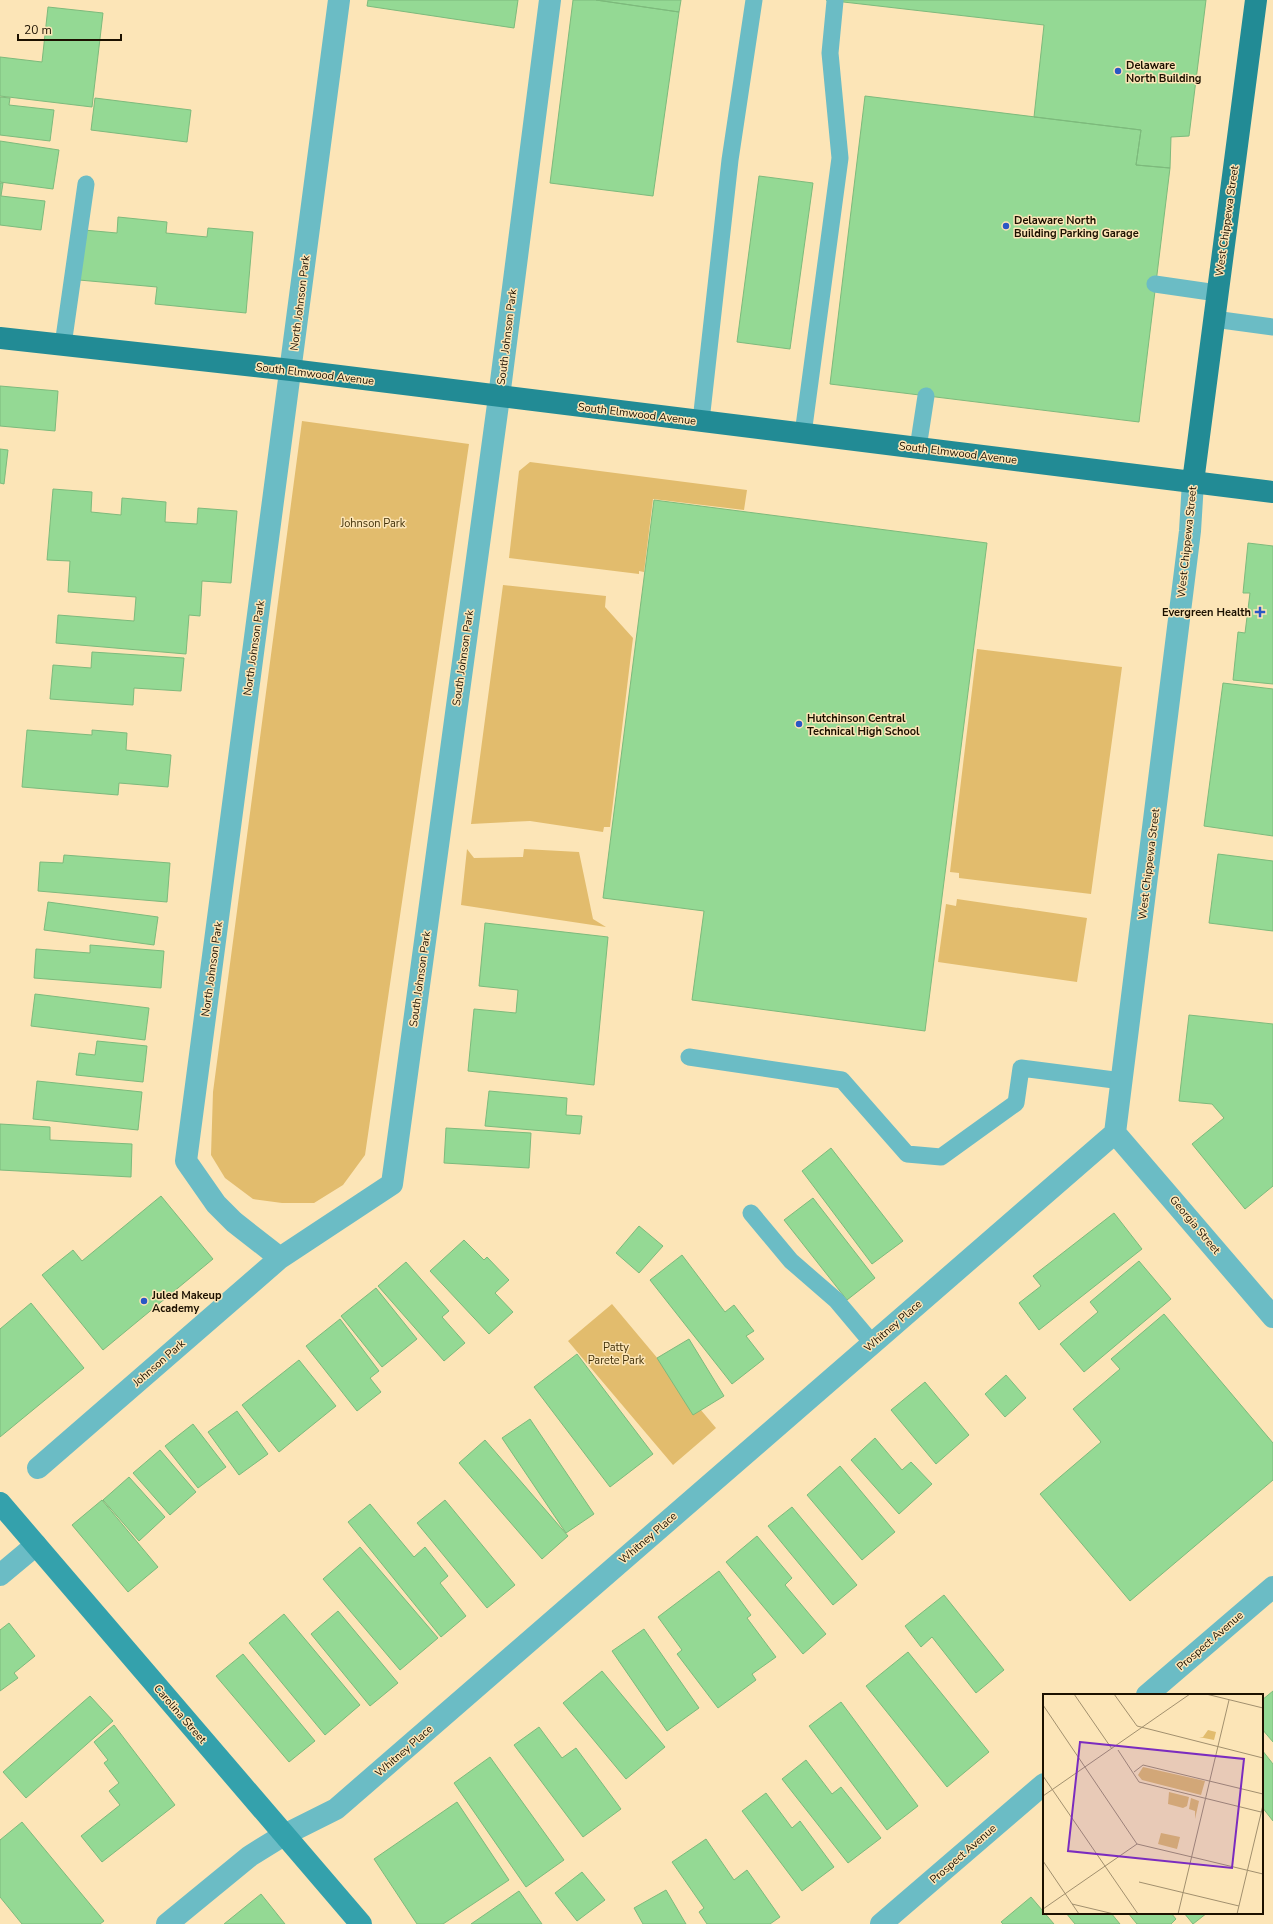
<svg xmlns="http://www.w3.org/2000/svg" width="1273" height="1924" viewBox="0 0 1273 1924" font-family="'Nunito Sans',sans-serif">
<rect width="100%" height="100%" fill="#fce5b7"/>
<path fill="#e2bc6d" d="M 302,421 L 469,444 L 365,1155 L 343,1185 L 314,1203 L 282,1203 L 253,1199 L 225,1178 L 211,1155 L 213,1092 Z
M 530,462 L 747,490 L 744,510 L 653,499 L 644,572 L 639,571 L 639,574 L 509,558 L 519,471 Z
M 503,585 L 606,596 L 605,607 L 633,638 L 610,827 L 604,827 L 603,832 L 530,821 L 471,824 Z
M 977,649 L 1122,667 L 1091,894 L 959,878 L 959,873 L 950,872 Z
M 467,849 L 474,858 L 523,857 L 524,849 L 579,852 L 593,919 L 606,927 L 461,905 Z
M 957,899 L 1087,918 L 1077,982 L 938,962 L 946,904 L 956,906 Z
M 612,1304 L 716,1428 L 673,1465 L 568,1341 Z"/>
<path fill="#94d994" stroke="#7dba7c" d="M 368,0 L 518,0 L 514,28 L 367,6 Z
M 573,0 L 596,0 L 679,12 L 653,196 L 550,183 Z
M 596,0 L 681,0 L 679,12 Z
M 826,0 L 1206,0 L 1189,136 L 1171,137 L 1170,168 L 1136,165 L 1141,130 L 1034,117 L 1044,25 Z
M 48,7 L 103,13 L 92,107 L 0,96 L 0,57 L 42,62 Z
M 865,96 L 1141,130 L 1136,165 L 1170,168 L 1139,422 L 830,384 Z
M 0,97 L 10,98 L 9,105 L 54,110 L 50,141 L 0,135 Z
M 95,98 L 191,110 L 187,142 L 91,130 Z
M 0,141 L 59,150 L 53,189 L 0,182 Z
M 759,176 L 813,183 L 790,349 L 737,342 Z
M 0,183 L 3,183 L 1,196 L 45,201 L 41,230 L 0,225 Z
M 118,217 L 167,222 L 166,233 L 207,237 L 208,228 L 253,232 L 246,313 L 155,304 L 157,287 L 79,280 L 84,230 L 117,233 Z
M 0,386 L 58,391 L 55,431 L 0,426 Z
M 0,449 L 8,450 L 4,484 L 0,483 Z
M 53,489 L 92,492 L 91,512 L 121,515 L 122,498 L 166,502 L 165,522 L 197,524 L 198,508 L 237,511 L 231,583 L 202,581 L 200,616 L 189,615 L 186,654 L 56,643 L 58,615 L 134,621 L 136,597 L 68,592 L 70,561 L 47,560 Z
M 654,500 L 987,543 L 925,1031 L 692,1000 L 704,911 L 603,898 Z
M 1248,543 L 1273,546 L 1273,684 L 1233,680 L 1238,632 L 1245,633 L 1250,593 L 1243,593 Z
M 92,652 L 184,658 L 181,691 L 134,688 L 133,705 L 50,699 L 53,665 L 91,668 Z
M 1223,683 L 1273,689 L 1273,836 L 1204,826 Z
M 27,730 L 92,735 L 92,730 L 127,733 L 126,750 L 171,755 L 168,787 L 119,783 L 118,795 L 22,787 Z
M 1218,854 L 1273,861 L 1273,931 L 1209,923 Z
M 64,855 L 170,863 L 167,902 L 38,891 L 40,862 L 63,863 Z
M 48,902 L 158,917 L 154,945 L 44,930 Z
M 485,923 L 608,937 L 594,1085 L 468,1071 L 474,1009 L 516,1013 L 518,990 L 479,986 Z
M 90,945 L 164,951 L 161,988 L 34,978 L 36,949 L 90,953 Z
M 35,994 L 149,1008 L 145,1040 L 31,1026 Z
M 1189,1015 L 1273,1024 L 1273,1186 L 1245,1209 L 1192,1144 L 1224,1118 L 1212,1104 L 1179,1101 Z
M 97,1041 L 147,1046 L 143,1082 L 76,1075 L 79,1053 L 95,1055 Z
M 37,1081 L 142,1092 L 138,1130 L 33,1119 Z
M 489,1091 L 567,1098 L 566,1115 L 582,1116 L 580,1134 L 485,1126 Z
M 0,1124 L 50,1127 L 50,1140 L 132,1144 L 131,1177 L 0,1170 Z
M 446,1128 L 531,1133 L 529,1168 L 444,1163 Z
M 831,1148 L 903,1241 L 872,1264 L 802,1171 Z
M 161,1196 L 213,1259 L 103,1350 L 42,1275 L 73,1250 L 82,1261 Z
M 813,1198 L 875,1278 L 847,1300 L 784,1220 Z
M 1114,1213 L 1142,1249 L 1039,1330 L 1019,1303 L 1041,1286 L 1033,1276 Z
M 639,1226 L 663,1246 L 639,1273 L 616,1253 Z
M 464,1240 L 484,1260 L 487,1257 L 509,1280 L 495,1293 L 513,1312 L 489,1334 L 430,1271 Z
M 682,1255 L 725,1312 L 734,1305 L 754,1331 L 746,1336 L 764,1359 L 732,1384 L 650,1280 Z
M 1139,1261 L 1171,1299 L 1084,1372 L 1060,1344 L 1098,1312 L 1090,1302 Z
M 406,1262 L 449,1311 L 442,1317 L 465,1343 L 444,1361 L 378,1286 Z
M 376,1288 L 417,1339 L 382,1367 L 341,1316 Z
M 31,1303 L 84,1368 L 0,1437 L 0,1329 Z
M 1164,1314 L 1273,1443 L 1273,1480 L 1130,1601 L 1040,1494 L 1101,1442 L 1073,1409 L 1120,1369 L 1111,1359 Z
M 340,1319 L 379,1371 L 370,1378 L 381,1392 L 357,1411 L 306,1346 Z
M 689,1339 L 724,1396 L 693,1415 L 657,1358 Z
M 577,1354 L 653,1454 L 610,1487 L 534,1387 Z
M 299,1360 L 336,1406 L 279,1452 L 242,1405 Z
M 1006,1375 L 1026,1398 L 1005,1417 L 985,1394 Z
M 925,1382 L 969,1435 L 936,1464 L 891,1410 Z
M 237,1411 L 268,1454 L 239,1475 L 208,1432 Z
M 530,1419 L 594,1514 L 566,1533 L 502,1438 Z
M 193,1424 L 226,1467 L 198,1488 L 165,1446 Z
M 875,1438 L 902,1470 L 911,1462 L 932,1484 L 899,1514 L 851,1460 Z
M 485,1440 L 568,1536 L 542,1559 L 459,1463 Z
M 160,1450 L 196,1492 L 170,1515 L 133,1473 Z
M 840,1466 L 895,1532 L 862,1560 L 807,1495 Z
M 129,1477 L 165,1517 L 139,1541 L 103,1500 Z
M 102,1500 L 158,1567 L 128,1592 L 72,1525 Z
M 445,1500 L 515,1585 L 487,1608 L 417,1523 Z
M 370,1504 L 414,1557 L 425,1547 L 448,1576 L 440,1583 L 466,1616 L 441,1637 L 348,1522 Z
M 792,1507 L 857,1585 L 833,1605 L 768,1526 Z
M 757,1536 L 792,1578 L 785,1585 L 826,1634 L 803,1654 L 726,1562 Z
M 360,1547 L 438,1638 L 400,1670 L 323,1579 Z
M 719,1571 L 751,1615 L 747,1618 L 776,1657 L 752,1674 L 756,1680 L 718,1708 L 677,1654 L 682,1650 L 658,1617 Z
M 944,1595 L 1004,1670 L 976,1693 L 932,1637 L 921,1647 L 905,1626 Z
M 338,1611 L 398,1683 L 370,1706 L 311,1634 Z
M 284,1614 L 360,1705 L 325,1735 L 249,1643 Z
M 9,1623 L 35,1656 L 14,1673 L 18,1678 L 0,1691 L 0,1630 Z
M 644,1629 L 699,1708 L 667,1731 L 612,1651 Z
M 908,1652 L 989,1752 L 947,1787 L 866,1686 Z
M 243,1654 L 315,1741 L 289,1762 L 216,1676 Z
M 602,1671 L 665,1747 L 626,1779 L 563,1703 Z
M 1273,1691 L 1273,1742 L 1262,1729 L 1262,1700 Z
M 90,1696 L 113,1721 L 26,1798 L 3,1772 Z
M 841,1702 L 918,1806 L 887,1830 L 809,1726 Z
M 114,1725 L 175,1805 L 102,1862 L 81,1836 L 120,1805 L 109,1791 L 119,1783 L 104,1763 L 108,1760 L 94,1742 Z
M 539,1727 L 562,1758 L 576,1748 L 621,1809 L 583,1837 L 514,1745 Z
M 1262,1750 L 1273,1764 L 1273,1821 L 1262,1807 Z
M 490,1757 L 564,1860 L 526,1887 L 454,1783 Z
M 806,1760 L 832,1794 L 841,1787 L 881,1838 L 848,1863 L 782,1779 Z
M 766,1793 L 792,1828 L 800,1821 L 834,1867 L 802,1891 L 742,1811 Z
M 457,1802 L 509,1880 L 443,1924 L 417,1924 L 374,1859 Z
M 22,1822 L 104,1921 L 100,1924 L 22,1924 L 0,1897 L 0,1840 Z
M 706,1839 L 734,1880 L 747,1870 L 780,1917 L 770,1924 L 707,1924 L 699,1912 L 704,1908 L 672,1862 Z
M 582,1872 L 605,1900 L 577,1921 L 555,1893 Z
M 666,1890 L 686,1924 L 643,1924 L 634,1908 Z
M 519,1891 L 542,1924 L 471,1924 Z
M 261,1894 L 285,1924 L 224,1924 Z
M 1031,1897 L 1054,1924 L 1003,1924 L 1001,1922 Z
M 1066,1913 L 1111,1913 L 1120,1924 L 1075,1924 Z
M 1128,1913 L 1171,1913 L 1176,1919 L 1171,1924 L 1137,1924 Z
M 1184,1913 L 1207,1913 L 1193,1924 Z"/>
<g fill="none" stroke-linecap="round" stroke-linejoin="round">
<path stroke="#6bbcc5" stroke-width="17" d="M 1155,284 L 1217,293
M 1214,319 L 1273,327
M 63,345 L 86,184
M 701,421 L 730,160 L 754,0
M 803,434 L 840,158 L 830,53 L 835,1
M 918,448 L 926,396
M 689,1057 L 842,1080 L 907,1154 L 941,1157 L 1016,1103 L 1021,1068 L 1122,1081
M 751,1213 L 791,1261 L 836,1300 L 873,1344"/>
<path stroke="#6bbcc5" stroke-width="22" d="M 1115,1133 L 1190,531 L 1193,482
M 1115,1133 L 1273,1317
M 280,1258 L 234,1222 L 216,1204 L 186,1161 L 339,0
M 38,1468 L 280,1258 L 392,1184 L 499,397 L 550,0
M 0,1575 L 36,1545
M 1147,1695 L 1273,1587
M 167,1924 L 250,1856 L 284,1835 L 336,1809 L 1115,1133
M 881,1924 L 1044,1784"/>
<path stroke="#34a1ac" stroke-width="22" d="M 0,1503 L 361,1924"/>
<path stroke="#228b95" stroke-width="22" d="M 0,338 L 291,370 L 1273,492
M 1193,482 L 1256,0"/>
</g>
<g fill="#2a57c5" stroke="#fce5b7" stroke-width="1.5">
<circle cx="1118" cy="71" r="4"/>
<circle cx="1006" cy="226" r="4"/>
<path d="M1258 606h4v4h4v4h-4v4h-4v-4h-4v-4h4z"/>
<circle cx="799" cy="724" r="4"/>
<circle cx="144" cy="1301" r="4"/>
</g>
<g text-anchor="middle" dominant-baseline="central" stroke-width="3" stroke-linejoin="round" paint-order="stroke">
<g font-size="11" font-weight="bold" fill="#1c1100" stroke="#fce5b7" text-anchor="start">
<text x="1126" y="65">Delaware<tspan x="1126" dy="13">North Building</tspan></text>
<text x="1014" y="220">Delaware North<tspan x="1014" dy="13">Building Parking Garage</tspan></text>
<text x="1251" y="612" text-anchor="end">Evergreen Health</text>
<text x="807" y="718">Hutchinson Central<tspan x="807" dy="13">Technical High School</tspan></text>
<text x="152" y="1295">Juled Makeup<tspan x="152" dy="13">Academy</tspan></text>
</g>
<g font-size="11" fill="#1c1100" stroke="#fce5b7">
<text transform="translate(1227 221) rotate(-82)">West Chippewa Street</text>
<text transform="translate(300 303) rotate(-83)">North Johnson Park</text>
<text transform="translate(507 337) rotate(-83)">South Johnson Park</text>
<text transform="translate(315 374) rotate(7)">South Elmwood Avenue</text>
<text transform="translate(637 414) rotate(7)">South Elmwood Avenue</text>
<text transform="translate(958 453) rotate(7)">South Elmwood Avenue</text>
<text transform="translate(1187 542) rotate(-84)">West Chippewa Street</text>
<text transform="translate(254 648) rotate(-82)">North Johnson Park</text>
<text transform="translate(463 658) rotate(-82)">South Johnson Park</text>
<text transform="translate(1149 864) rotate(-83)">West Chippewa Street</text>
<text transform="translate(212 969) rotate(-82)">North Johnson Park</text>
<text transform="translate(420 979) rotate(-82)">South Johnson Park</text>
<text transform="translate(1195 1225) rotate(50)">Georgia Street</text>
<text transform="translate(893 1326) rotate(-41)">Whitney Place</text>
<text transform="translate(159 1363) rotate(-41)">Johnson Park</text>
<text transform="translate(648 1538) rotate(-41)">Whitney Place</text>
<text transform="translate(1210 1641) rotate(-41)">Prospect Avenue</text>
<text transform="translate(180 1714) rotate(49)">Carolina Street</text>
<text transform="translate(404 1751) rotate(-41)">Whitney Place</text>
<text transform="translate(963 1854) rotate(-41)">Prospect Avenue</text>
</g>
<g font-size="11" fill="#423109" stroke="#fce5b7">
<text x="373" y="523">Johnson Park</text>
<text x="616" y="1347">Patty<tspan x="616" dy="13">Parete Park</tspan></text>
</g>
</g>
<g transform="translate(1043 1694)">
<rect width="220" height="220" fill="#fce5b7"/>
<path d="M 165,36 L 173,38 L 171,46 L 156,43 L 160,43 ZM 100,73 L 162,87 L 158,101 L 99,86 L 95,81 ZM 126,98 L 146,103 L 144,112 L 140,114 L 125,110 ZM 148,104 L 156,107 L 152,125 L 152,117 L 146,115 ZM 118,139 L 137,143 L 134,155 L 115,150 Z" fill="#e2bc6d"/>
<path fill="none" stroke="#a2906e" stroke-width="1" d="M 31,0 L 69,55M 71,0 L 94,32 L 220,64M 163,0 L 220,14M 0,11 L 94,150M 75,56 L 96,88 L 218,118M 91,78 L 100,71 L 220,100M 0,82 L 95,220M 0,102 L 147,0M 94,150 L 149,163M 149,163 L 220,180M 0,167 L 36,220M 96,188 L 196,212M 29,210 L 71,220M 0,215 L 94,150M 135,220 L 186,6M 194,220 L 220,111"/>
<path fill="#7b2cbf" fill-opacity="0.15" stroke="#7b2cbf" stroke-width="2" d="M 37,48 L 201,65 L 189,174 L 25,157 Z"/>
<rect width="220" height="220" fill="none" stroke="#1c1100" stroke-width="2"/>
</g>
<path d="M18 34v6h103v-6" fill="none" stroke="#1c1100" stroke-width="2"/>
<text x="24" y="34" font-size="12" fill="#1c1100" stroke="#fce5b7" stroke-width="3" paint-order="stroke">20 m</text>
</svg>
